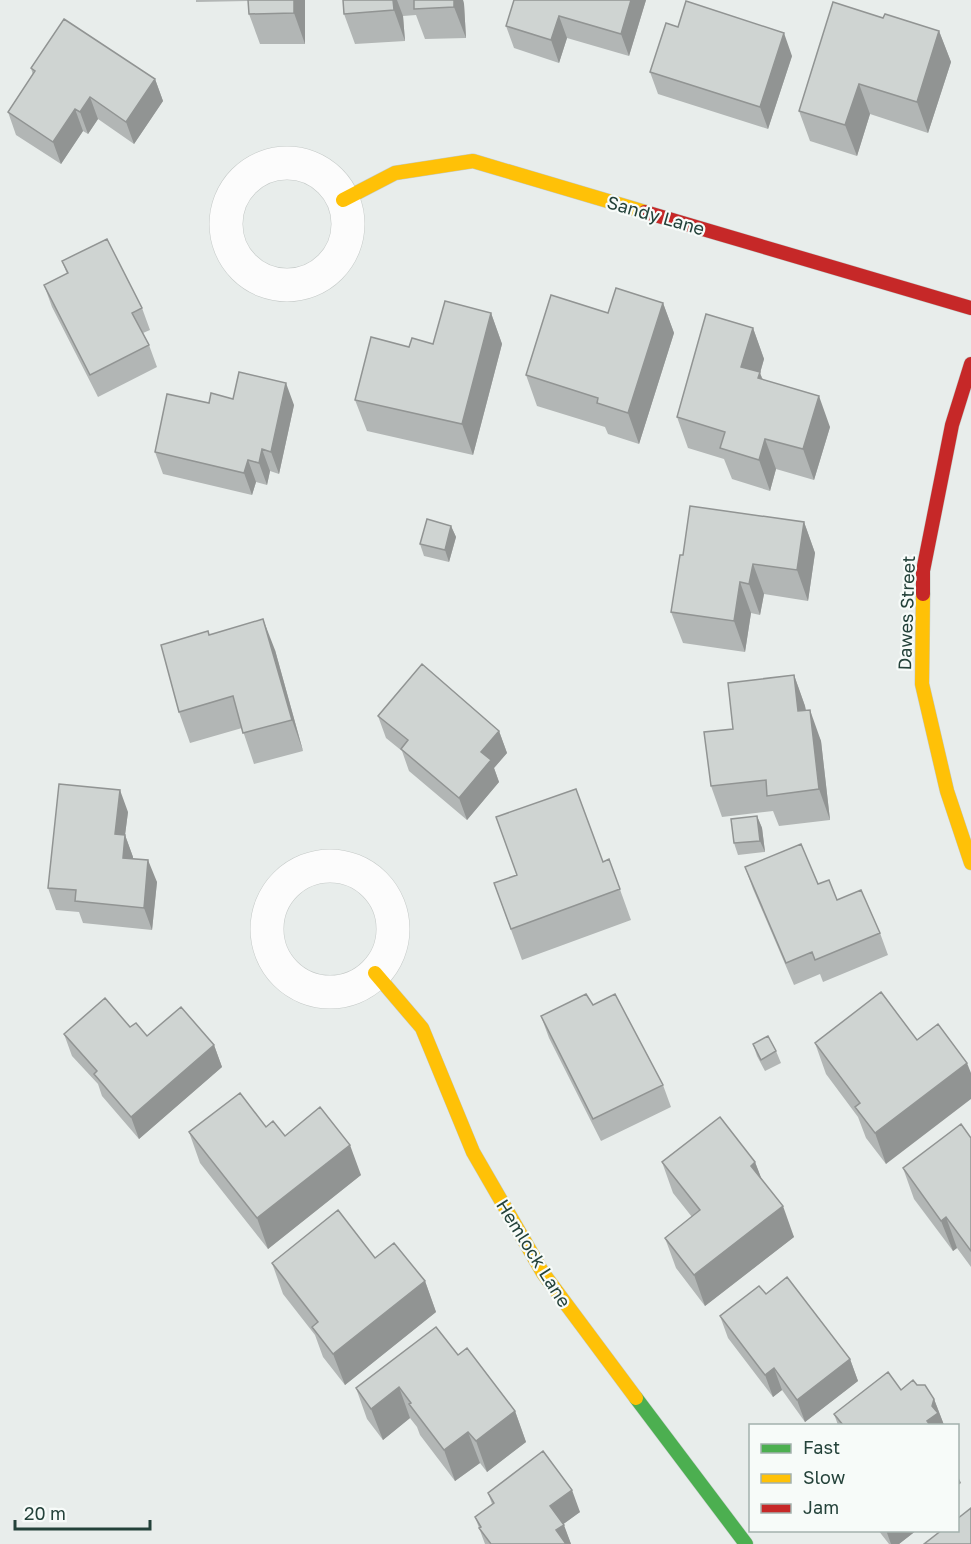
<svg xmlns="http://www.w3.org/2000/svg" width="971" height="1544" viewBox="0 0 971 1544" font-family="'Golos Text',sans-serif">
<rect width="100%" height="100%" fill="#e8edeb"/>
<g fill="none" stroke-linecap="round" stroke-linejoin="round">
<g stroke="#c5cac8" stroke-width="34">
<path id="street" d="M226 224a61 61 0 1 1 122 0a61 61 0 1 1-122 0Z
M267 929a63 63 0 1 1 126 0a63 63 0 1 1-126 0Z"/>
</g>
<g stroke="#c3cbc8" stroke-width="15">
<path id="fast" d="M 636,1398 L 746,1544"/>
</g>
<g stroke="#c3cbc8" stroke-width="15">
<path id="slow" d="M 343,200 L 395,173 L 473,161 L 645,212
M 923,594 L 922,684 L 947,791 L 971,863
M 375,973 L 422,1028 L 473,1152 L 543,1273 L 636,1398"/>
</g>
<g stroke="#c3cbc8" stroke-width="15">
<path id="jam" d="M 645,212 L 971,308
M 923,594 L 923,571 L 952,425 L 971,364"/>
</g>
<use href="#street" stroke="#fcfcfc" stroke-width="33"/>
<use href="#fast" stroke="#4caf50" stroke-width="14"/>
<use href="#slow" stroke="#ffc107" stroke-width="14"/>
<use href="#jam" stroke="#c62828" stroke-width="14"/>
</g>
<path fill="#b2b6b5" d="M 196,0 L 305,0 L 305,44 L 260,44 L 249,14 L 248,1 L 196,2 Z
M 343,0 L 463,0 L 464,4 L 466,38 L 425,39 L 416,15 L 403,16 L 405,41 L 355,44 L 344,14 Z
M 514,0 L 646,0 L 629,56 L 567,38 L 559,63 L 514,48 L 506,26 Z
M 883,18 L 939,31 L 951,62 L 928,133 L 870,114 L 857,156 L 810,141 L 799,111 Z
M 678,27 L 792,56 L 768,129 L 658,94 L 650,72 Z
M 31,68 L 155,79 L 163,101 L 134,144 L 98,119 L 88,134 L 83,131 L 61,164 L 16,135 L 8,112 L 33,75 Z
M 62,261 L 142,308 L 150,330 L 143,333 L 149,345 L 157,367 L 98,397 L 52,307 L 44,285 L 67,274 Z
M 663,303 L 674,333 L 639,444 L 608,434 L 605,427 L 537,406 L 526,375 L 608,313 Z
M 491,313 L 502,344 L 473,455 L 367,431 L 355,400 L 409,347 L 433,344 Z
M 753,328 L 764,359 L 760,373 L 763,380 L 830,427 L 814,480 L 776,469 L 770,491 L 732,479 L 724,459 L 688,448 L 677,417 Z
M 233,399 L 294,405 L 279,474 L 270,471 L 267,485 L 256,482 L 252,495 L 163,474 L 155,452 L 209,403 Z
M 804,522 L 815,553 L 808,601 L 764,594 L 760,615 L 751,613 L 745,652 L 683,643 L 671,612 L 683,555 Z
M 451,526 L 456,537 L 449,562 L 424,556 L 420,544 Z
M 209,635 L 275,650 L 303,751 L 254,764 L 242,728 L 190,743 L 179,712 Z
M 794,675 L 805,706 L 806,710 L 821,741 L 830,820 L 779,826 L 773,811 L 722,817 L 711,786 L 733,729 Z
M 378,716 L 499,731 L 507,753 L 494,768 L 499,782 L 467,820 L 409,771 L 402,751 L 386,738 Z
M 128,812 L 125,835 L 133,857 L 133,859 L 157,882 L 152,930 L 83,923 L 79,912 L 56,910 L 48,888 Z
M 757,816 L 762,828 L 765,852 L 738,855 L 734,843 Z
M 609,859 L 631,920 L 522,960 L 494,883 L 603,862 Z
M 745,867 L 818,884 L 837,900 L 880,933 L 888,955 L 823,982 L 820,974 L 794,985 L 753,889 Z
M 593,1005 L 663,1085 L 671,1107 L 601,1141 L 549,1038 L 541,1016 Z
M 130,1027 L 147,1036 L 214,1045 L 222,1067 L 139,1139 L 102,1096 L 98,1084 L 72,1056 L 64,1034 Z
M 917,1040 L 886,1164 L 866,1138 L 858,1117 L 826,1074 L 815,1043 Z
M 753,1044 L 776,1051 L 781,1063 L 765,1071 L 757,1056 Z
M 266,1127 L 361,1175 L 268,1249 L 200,1163 L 189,1132 Z
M 971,1138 L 971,1267 L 957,1248 L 953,1251 L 914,1199 L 903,1168 Z
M 662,1162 L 755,1162 L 761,1178 L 794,1237 L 705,1306 L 676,1268 L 665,1238 L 692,1217 L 673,1193 Z
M 375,1258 L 425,1281 L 436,1312 L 345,1385 L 323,1357 L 315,1335 L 283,1294 L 272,1263 Z
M 720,1316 L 850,1359 L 858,1381 L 805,1422 L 782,1390 L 773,1397 L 728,1338 Z
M 458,1355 L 515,1411 L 526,1442 L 487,1472 L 480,1463 L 455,1481 L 420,1435 L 417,1427 L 410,1418 L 383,1440 L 367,1419 L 356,1388 Z
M 917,1385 L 934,1399 L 944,1425 L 838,1425 L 834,1414 L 901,1390 Z
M 488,1493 L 580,1512 L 563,1524 L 571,1544 L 485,1544 L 475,1517 L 492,1504 Z
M 878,1530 L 917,1530 L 899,1544 L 889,1544 Z"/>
<path fill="#919493" d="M 294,0 L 305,0 L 305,44 L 294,13 Z
M 393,0 L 397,0 L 403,16 L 405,41 L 394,10 Z
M 454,0 L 463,0 L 464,4 L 466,38 L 454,7 Z
M 631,0 L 646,0 L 629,56 L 621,34 Z
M 559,16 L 567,38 L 559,63 L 551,40 Z
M 939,31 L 951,62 L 928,133 L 917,102 Z
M 784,33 L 792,56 L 768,129 L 760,107 Z
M 155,79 L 163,101 L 134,144 L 126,122 Z
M 859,84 L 870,114 L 857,156 L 845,125 Z
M 90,97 L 98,119 L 88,134 L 80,112 Z
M 75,109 L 83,131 L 61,164 L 53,142 Z
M 663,303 L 674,333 L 639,444 L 628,413 Z
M 491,313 L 502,344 L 473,455 L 462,424 Z
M 753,328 L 764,359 L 760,373 L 771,403 L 741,367 Z
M 286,383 L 294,405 L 279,474 L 271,452 Z
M 819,396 L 830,427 L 814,480 L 803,449 Z
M 765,439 L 776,469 L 770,491 L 759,460 Z
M 262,449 L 270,471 L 267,485 L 259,463 Z
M 248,460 L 256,482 L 252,495 L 244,473 Z
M 804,522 L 815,553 L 808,601 L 797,570 Z
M 451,526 L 456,537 L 449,562 L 445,550 Z
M 753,564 L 764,594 L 760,615 L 749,584 Z
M 740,582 L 751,613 L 745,652 L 734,621 Z
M 263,619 L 275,650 L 303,751 L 292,720 Z
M 794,675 L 805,706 L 810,742 L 798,711 Z
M 810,710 L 821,741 L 830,820 L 819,789 Z
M 499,731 L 507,753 L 494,768 L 499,782 L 467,820 L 459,798 L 481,752 Z
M 120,790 L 128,812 L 125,835 L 133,857 L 131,880 L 115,834 Z
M 757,816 L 762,828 L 765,852 L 760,841 Z
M 148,860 L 157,882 L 152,930 L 144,908 Z
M 214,1045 L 222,1067 L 139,1139 L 131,1117 Z
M 967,1063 L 971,1073 L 971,1099 L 886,1164 L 875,1133 Z
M 350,1145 L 361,1175 L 268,1249 L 257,1218 Z
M 755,1162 L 767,1193 L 751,1166 Z
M 783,1206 L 794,1237 L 705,1306 L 694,1275 Z
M 946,1217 L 957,1248 L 953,1251 L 941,1221 Z
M 425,1281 L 436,1312 L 345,1385 L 333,1354 Z
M 850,1359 L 858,1381 L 805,1422 L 797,1400 Z
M 774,1368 L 782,1390 L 773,1397 L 765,1375 Z
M 399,1387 L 410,1418 L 383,1440 L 371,1409 Z
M 934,1399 L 944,1425 L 929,1425 L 927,1421 Z
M 515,1411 L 526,1442 L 487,1472 L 476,1441 Z
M 468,1432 L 480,1463 L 455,1481 L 444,1450 Z
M 957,1474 L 961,1483 L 957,1486 Z
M 572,1490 L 580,1512 L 558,1528 L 550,1506 Z
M 564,1525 L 571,1544 L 561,1544 L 556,1530 Z
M 886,1530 L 917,1530 L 899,1544 L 891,1544 Z"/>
<path fill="#cfd4d2" stroke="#919493" stroke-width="1.5" d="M 248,0 L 294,0 L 294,13 L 249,14 Z
M 343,0 L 393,0 L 394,10 L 344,14 Z
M 414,0 L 454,0 L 454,7 L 414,9 Z
M 514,0 L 631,0 L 621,34 L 559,16 L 551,40 L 506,26 Z
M 686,1 L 784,33 L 760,107 L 650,72 L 666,23 L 678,27 Z
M 833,2 L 883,18 L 885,14 L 939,31 L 917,102 L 859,84 L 845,125 L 799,111 Z
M 64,19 L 155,79 L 126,122 L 90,97 L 80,112 L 75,109 L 53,142 L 8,112 L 35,71 L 31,68 Z
M 107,239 L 142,308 L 132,313 L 149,345 L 90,375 L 44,285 L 68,273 L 62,261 Z
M 616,288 L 663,303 L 628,413 L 597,403 L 598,398 L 526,375 L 551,295 L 608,313 Z
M 445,301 L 491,313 L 462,424 L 355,400 L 371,337 L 409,347 L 412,338 L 433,344 Z
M 706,314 L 753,328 L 741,367 L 760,372 L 758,378 L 819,396 L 803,449 L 765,439 L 759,460 L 720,448 L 725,432 L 677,417 Z
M 239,372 L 286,383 L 271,452 L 262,449 L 259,463 L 248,460 L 244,473 L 155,452 L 167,394 L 209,403 L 211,393 L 233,399 Z
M 690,506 L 804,522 L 797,570 L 753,564 L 749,584 L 740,582 L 734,621 L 671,612 L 680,555 L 683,555 Z
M 427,519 L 451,526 L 445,550 L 420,544 Z
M 263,619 L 292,720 L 243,733 L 233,696 L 179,712 L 161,645 L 208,631 L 209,635 Z
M 422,664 L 499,731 L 481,752 L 491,760 L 459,798 L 401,749 L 408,740 L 378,716 Z
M 794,675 L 798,711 L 810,710 L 819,789 L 767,796 L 766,780 L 711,786 L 704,732 L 733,729 L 728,683 Z
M 59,784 L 120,790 L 115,834 L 125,835 L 123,858 L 148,860 L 144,908 L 75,901 L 76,890 L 48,888 Z
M 576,789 L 603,862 L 609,859 L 620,889 L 511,929 L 494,883 L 517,875 L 496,817 Z
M 757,816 L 760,841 L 734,843 L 731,819 Z
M 801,844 L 818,884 L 829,880 L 837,900 L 861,890 L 880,933 L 815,960 L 812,952 L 786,963 L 745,867 Z
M 881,992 L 917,1040 L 938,1024 L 967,1063 L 875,1133 L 855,1107 L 860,1103 L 815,1043 Z
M 586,994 L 593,1005 L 615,994 L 663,1085 L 593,1119 L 541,1016 Z
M 105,998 L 130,1027 L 136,1023 L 147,1036 L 181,1007 L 214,1045 L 131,1117 L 94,1074 L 97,1071 L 64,1034 Z
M 768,1036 L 776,1051 L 761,1060 L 753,1044 Z
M 240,1093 L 266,1127 L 273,1121 L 285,1136 L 320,1107 L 350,1145 L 257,1218 L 189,1132 Z
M 720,1117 L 755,1162 L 751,1166 L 783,1206 L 694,1275 L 665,1238 L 700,1210 L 662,1162 Z
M 961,1124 L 971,1138 L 971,1251 L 946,1217 L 941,1221 L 903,1168 Z
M 338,1210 L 375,1258 L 394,1243 L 425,1281 L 333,1354 L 312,1327 L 318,1322 L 272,1263 Z
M 787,1277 L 850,1359 L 797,1400 L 774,1368 L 765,1375 L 720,1316 L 759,1286 L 766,1294 Z
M 436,1327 L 458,1355 L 467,1348 L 515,1411 L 476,1441 L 468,1432 L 444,1450 L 409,1404 L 411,1403 L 399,1387 L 371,1409 L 356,1388 Z
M 888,1372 L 901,1390 L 913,1380 L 917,1385 L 925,1385 L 934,1399 L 932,1406 L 938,1413 L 927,1421 L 930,1425 L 843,1425 L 834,1414 Z
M 543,1451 L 572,1490 L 550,1506 L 564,1525 L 556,1530 L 566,1544 L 491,1544 L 479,1528 L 481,1527 L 475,1517 L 494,1503 L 488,1493 Z
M 971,1508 L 971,1544 L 924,1544 L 942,1530 L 957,1530 L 957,1519 Z"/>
<g text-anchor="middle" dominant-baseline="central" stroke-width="4.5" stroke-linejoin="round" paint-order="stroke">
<g font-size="18" fill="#24423a" stroke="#f7fbf9">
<text transform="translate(656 215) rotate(16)">Sandy Lane</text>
<text transform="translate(906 613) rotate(-88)">Dawes Street</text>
<text transform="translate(534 1253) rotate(58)">Hemlock Lane</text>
</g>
</g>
<rect x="749" y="1424" width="210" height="108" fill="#f7fbf9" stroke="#a3b1ad" stroke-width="1.5"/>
<rect x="761" y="1444" width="30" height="9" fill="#4caf50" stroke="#a3b1ad" stroke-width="1.5"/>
<text x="803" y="1454" font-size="18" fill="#24423a">Fast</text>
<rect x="761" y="1474" width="30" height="9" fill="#ffc107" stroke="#a3b1ad" stroke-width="1.5"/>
<text x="803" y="1484" font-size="18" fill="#24423a">Slow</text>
<rect x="761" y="1504" width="30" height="9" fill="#c62828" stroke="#a3b1ad" stroke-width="1.5"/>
<text x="803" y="1514" font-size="18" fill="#24423a">Jam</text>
<path d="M15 1520v9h135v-9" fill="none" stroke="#24423a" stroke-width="3"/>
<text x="24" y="1520" font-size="18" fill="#24423a" stroke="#f7fbf9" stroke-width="4.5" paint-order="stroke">20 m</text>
</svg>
